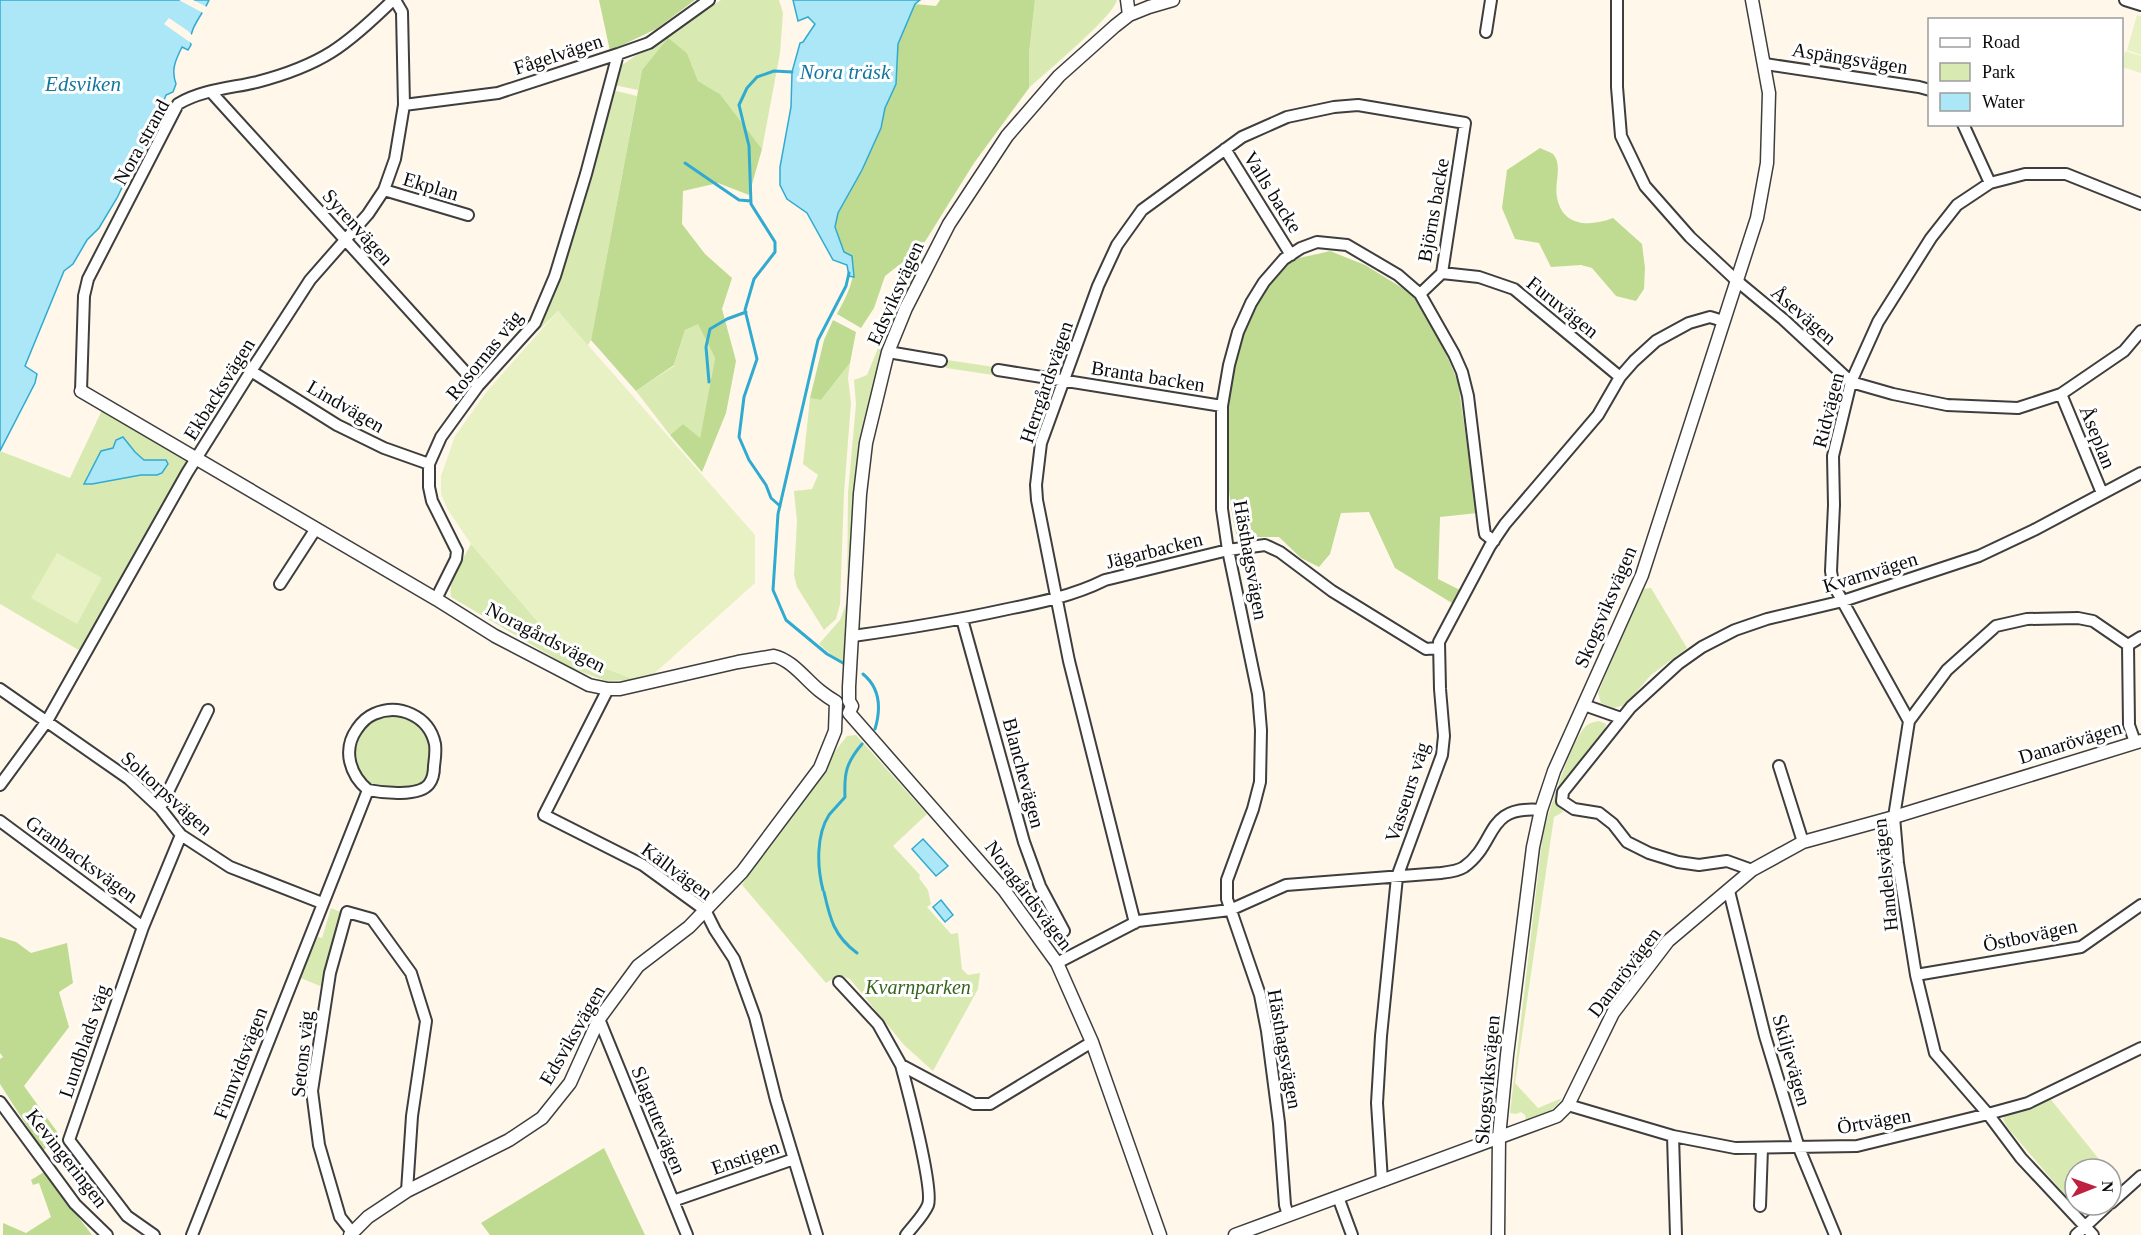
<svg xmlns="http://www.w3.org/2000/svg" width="2141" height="1235" viewBox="0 0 2141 1235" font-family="Georgia,serif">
<rect width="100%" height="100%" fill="#fff7e9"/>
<path fill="#d8eab2" d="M 721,0 L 779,0 L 783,13 L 780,53 L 762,149 L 720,94 L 698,81 L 687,53 L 668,39 L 642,70 L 638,90 L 614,85 L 622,65 L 657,41 L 668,38 L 678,29 Z
M 1035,0 L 1117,0 C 1114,16 1045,73 1029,88 L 1029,53 Z
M 612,90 L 637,96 L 591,340 L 587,346 L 558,311 L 538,331 L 537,329 L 547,311 L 570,244 Z
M 929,249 L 886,343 L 860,441 L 855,483 L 851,599 L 847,600 L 848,493 L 856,404 L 854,380 L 867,375 L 890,319 L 885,310 Z
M 698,323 L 715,358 L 700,439 L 683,424 L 670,435 L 636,391 L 674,366 L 685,330 Z
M 947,360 L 994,367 L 993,375 L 946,368 Z
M 850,363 L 848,378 L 851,403 L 844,493 L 840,604 L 836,619 L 824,630 L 797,587 L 794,575 L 797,521 L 794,491 L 812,489 L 818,475 L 803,464 L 810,398 L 821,400 Z
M 103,408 L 183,455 L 187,464 L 140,543 L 82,652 L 0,604 L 0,451 L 70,478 Z
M 471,544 L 556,643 L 586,661 L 636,680 L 606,681 L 571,668 L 451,597 C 448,579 463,560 471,544 Z
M 1651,588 L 1687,648 L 1651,675 L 1625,705 L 1614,708 L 1601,703 L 1598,693 L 1642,589 Z
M 846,604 L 850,604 L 846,668 L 819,644 L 840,620 Z
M 403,715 C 409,718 418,722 422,727 C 433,739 436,772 422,783 C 417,787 407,788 400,788 C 393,788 380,790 373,787 C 346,776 351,724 380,716 C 387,714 396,715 403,715 Z
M 1599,721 L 1606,724 L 1604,732 L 1562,782 C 1558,794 1558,801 1563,812 L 1554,817 L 1515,1083 L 1538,1108 L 1562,1098 C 1553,1111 1542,1119 1526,1122 L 1525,1115 L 1521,1112 L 1516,1114 L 1510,1113 L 1543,833 C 1549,812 1571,740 1586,726 C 1589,723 1594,722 1599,721 Z
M 856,735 L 927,814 L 893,846 L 920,875 L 919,878 L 928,890 L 931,904 L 927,907 L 951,934 L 958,933 L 962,969 L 968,975 L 980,973 L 978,989 L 933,1071 L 904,1045 L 850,979 L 839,975 L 826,983 L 742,885 L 792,806 L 847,736 Z
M 331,908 L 343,913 L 325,988 L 298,977 L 318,937 L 322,938 Z
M 2048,1096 L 2107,1169 L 2075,1169 L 2075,1205 L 2096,1205 L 2088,1211 L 2081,1212 L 2077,1209 L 2007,1127 L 2003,1119 L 2006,1115 Z"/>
<path fill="#bedb91" d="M 599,0 L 695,0 L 656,29 L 610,51 Z
M 940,0 L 1035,0 L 1029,53 L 1029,88 L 974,163 L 921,248 L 885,276 L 874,308 L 861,328 L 837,314 C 847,295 857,278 852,256 L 844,252 L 835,227 L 838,213 L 862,170 L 881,128 L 885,108 L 896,84 L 898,45 L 915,4 L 936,6 Z
M 668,38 L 687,53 L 698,81 L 720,94 L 762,149 L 749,195 L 718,183 L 683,191 L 682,224 L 705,254 L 732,278 L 722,309 L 736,361 L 726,413 L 702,472 L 670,435 L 683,424 L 700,438 L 715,358 L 698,324 L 685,330 L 674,365 L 636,391 L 591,340 L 642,70 Z
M 1540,148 C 1544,150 1550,152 1553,154 C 1563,165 1554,184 1557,197 C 1562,227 1590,227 1613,218 L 1642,244 L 1645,268 L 1644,289 L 1636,301 L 1616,296 L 1592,268 L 1581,265 L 1551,267 L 1539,243 L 1515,239 L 1502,208 L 1507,170 Z
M 1330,251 L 1365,265 L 1412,294 L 1444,349 L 1458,382 L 1477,513 L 1440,517 L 1438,579 L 1462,591 L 1455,605 L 1395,568 L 1369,512 L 1341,513 L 1330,554 L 1319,567 L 1301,558 L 1279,537 L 1237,537 C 1220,466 1224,383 1250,315 C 1257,297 1266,277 1281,265 C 1289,259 1319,254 1330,251 Z
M 833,320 L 856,332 L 850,363 L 821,400 L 810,398 L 824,340 Z
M 0,937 L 16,942 L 31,953 L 67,943 L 73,983 L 59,992 L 69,1027 L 24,1086 L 58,1133 L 43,1151 L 0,1084 L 0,1059 L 3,1057 L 0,1053 Z
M 604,1148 L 645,1235 L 490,1235 L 481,1223 Z
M 44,1172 L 92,1235 L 3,1235 L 3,1223 L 26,1233 L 51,1217 L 39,1183 L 33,1185 L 31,1180 Z"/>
<path fill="#e8f1c4" d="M 2137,15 L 2141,16 L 2141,55 L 2127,50 Z
M 2125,51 L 2141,56 L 2141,73 L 2122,67 Z
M 558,311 L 755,535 L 755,583 L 647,680 L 636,680 L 586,661 L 556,643 L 471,544 L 448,510 L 441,494 L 441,476 L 455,436 L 488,390 Z
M 57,553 L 102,578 L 77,624 L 31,598 Z"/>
<path fill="#ace7f8" stroke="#31aad1" stroke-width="1.5" d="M 0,0 L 209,0 C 204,13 187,30 191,45 L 188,50 L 182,47 C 175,61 171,70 176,84 L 173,92 L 166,95 L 158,116 L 132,170 L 129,173 L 117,198 L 99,228 L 87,240 L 73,264 L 64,271 L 25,366 L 37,374 L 35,383 L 0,451 Z
M 793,0 L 920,0 L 915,4 L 898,44 L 896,84 L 885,108 L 881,128 L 862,170 L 838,213 L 835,227 L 844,252 L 852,256 L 854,277 L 849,276 L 847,265 L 833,260 L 807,213 L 787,199 L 780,185 L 780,167 L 791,107 L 792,72 L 800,43 L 803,42 L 815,24 L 808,17 L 798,21 Z
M 123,437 L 135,452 L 144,460 L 166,460 L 168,464 L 162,473 L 157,475 L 141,475 L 92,484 L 84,484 L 101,451 L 113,448 L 116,440 Z
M 923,839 L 948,866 L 936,876 L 912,849 Z
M 941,900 L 953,915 L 945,922 L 933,907 Z"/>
<path fill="#fff7e9" d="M 179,0 L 193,0 L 209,8 L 205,14 Z
M 169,18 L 188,31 L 194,37 L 194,43 L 191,43 L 164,24 Z"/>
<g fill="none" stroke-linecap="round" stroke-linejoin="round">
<path stroke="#31aad1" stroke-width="3" d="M 685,163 L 739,200 L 751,201
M 709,382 L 706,347 L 710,329 L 727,319 L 746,312
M 780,506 L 771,498 L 766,485 L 749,460 L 739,437 L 744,397 L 757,359 L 745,310 L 754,279 L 775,252 L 775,242 L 751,204 L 749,146 L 739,105 L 747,88 L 757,77 L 774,71 L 792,72
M 843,663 L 827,654 L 786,620 L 773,590 L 778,514 L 818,340 L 846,286 L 849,273
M 863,674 C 880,688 881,709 875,729
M 823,890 C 817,867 816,835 829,815 C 834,809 840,803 845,797 C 844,773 846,763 862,744
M 824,892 C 830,919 834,936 857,953"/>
<g stroke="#3e3e3e" stroke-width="14">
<path id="minor" d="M 1617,0 L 1617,87 L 1621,136 L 1645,186 L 1690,237 L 1737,281 L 1783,319 L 1851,382 L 1893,394 L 1947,405 L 2018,408 L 2061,394 L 2124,351 L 2141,331
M 2125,0 L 2141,5
M 1486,32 L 1491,0
M 1765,64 L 1919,87 L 1930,90
M 212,93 L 478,386
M 404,105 L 498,93 L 618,54 L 649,43 L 709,0
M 1963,124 L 1990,183
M 1225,149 L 1291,255
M 384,190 L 468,215
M 1442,273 L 1479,277 L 1514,289 L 1620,377
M 888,352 L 941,361
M 998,370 L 1222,406
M 251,371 L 337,425 L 384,448 L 429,464
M 81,391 L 84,296 L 88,279 L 178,104 C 201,90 231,88 257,82 C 322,65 346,46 393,0
M 2061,394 L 2102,493
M 280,584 L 315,530
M 436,599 L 456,559 L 457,551 L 432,501 L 429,487 L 429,464 L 441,437 L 478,386 L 535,323 L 555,276 L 586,174 L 618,54
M 962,619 L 1024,842 L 1040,886 L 1064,931
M 853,636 C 903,629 953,621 1003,610 C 1038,603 1073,596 1105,580 L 1228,550 L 1265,545 L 1280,552 L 1332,591 L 1426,649 L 1438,648
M 0,689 L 129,779 L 160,808 L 181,835 L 230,867 L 322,903
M 608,689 L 544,815 L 643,865 L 705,910 L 715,930 L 734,959 L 755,1017 L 776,1100 L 817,1235
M 1584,705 L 1621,718
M 1909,721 L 1833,584 L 1831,571 L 1834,505 L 1833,456 L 1851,382 L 1878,322 L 1931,238 L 1957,205 L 1990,183 L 2025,174 L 2066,174 L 2141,204
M 2135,742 L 2129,725 L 2128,645 L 2141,637
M 1779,766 L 1803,842
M 0,785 L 47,721 L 187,473 L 251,371 L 310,280 L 368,214 L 384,190 L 395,159 L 404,105 L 402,12 L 395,0
M 160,808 L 208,710
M 0,821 L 143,927
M 1752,870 L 1727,861 L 1699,865 L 1678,862 L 1649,853 L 1627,842 L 1613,824 L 1599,813 L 1574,809 L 1562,801 L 1563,792 L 1631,707 L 1678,664 L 1702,647 L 1735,630 L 1767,619 L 1843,601 L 1979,556 L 2034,530 L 2141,473
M 1729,891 L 1765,1036 L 1799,1148 L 1835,1235
M 1135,923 L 1069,661 L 1037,500 L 1036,485 L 1041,443 L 1098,286 L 1117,245 L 1142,210 L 1242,137 L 1287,117 L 1334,107 L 1358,105 L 1465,123 L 1442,273 L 1420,294
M 1057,963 L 1138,921 L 1230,910 L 1286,885 L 1441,873 C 1449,872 1458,871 1464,867 C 1498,843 1484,805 1541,810
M 1916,975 L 2081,947 L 2141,905
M 839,982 L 878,1024 L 901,1065 L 974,1104 L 990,1104 L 1092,1042
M 599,1019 L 687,1235
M 901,1065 C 907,1087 934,1189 928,1205 C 924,1215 913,1226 906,1235
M 0,1102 L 75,1204 L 107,1235
M 1568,1105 L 1673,1136 L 1735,1148 L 1857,1146 L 1988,1114 L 2028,1103 L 2141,1048
M 1673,1136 L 1676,1235
M 1382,1181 L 1377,1103 L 1381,1036 L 1397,877 L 1442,755 L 1444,736 L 1440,689 L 1439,642 L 1490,546 L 1505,524 L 1598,415 L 1620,377 L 1634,361 L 1656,341 L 1689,323 L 1710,317 L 1723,321
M 1338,1197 L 1352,1235
M 673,1201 L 794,1159
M 2111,1203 L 2141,1176
M 1760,1206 L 1762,1148
M 1288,1215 L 1285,1205 L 1279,1123 L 1267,1031 L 1260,995 L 1227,899 L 1227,880 L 1253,809 L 1260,782 L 1261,730 L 1258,694 L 1228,550 L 1222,509 L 1222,406 L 1229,365 L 1238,332 L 1251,303 L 1264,282 L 1284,259 L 1301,248 L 1317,242 L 1347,245 L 1398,275 L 1420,294 L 1454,354 L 1462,372 L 1468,396 L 1484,528 L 1485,534 L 1494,541
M 352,1232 L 340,1217 L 319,1145 L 312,1091 L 330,973 L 347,912 L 372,919 L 411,973 L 426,1021 L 412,1116 L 407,1191
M 154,1235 L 127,1216 L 69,1140 L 143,927 L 181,835
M 192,1235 L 368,790 C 383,793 419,797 429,784 C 433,779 434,772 434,766 C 435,759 436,751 435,744 C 429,716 399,703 374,714 C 367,717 361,723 357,729 C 342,750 350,775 368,790
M 2076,1235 L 2108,1205
M 2093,1235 L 2021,1158 L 1988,1114 L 1935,1053 L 1916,975 L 1898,863 L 1894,817 L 1909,721 L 1947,670 L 1996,626 L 2027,619 L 2078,618 L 2093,621 L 2128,645"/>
</g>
<g stroke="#3e3e3e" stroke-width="15">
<path id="tertiary" d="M 1127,0 L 1129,15
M 81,391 L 436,599 L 495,636 L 589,685 L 608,689 L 620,689 L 738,662 L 774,656 C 792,660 806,680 820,691 C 825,695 831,699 836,702
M 849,713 L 852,706 L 849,701 L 849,687 L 860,494 L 866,443 L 888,352 L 906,308 L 949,224 L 1007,136 L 1059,76 L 1115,26 L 1129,15 L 1149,7 L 1173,0
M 849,713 L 1004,890 L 1057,963 L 1092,1042 L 1160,1235
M 350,1235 L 368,1217 L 407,1191 L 509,1140 L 542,1118 L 570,1083 L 599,1019 L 638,966 L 689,927 L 742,872 L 820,768 L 835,731 L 836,702
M 1235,1235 L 1557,1116 L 1568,1105 L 1613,1013 L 1668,941 L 1752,870 L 1803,842 L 1894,817 L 2141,741
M 1498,1235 L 1499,1137 L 1507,1055 L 1533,847 L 1541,810 L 1554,771 L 1642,575 L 1757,218 L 1767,163 L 1769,93 L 1752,0"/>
</g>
<use href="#minor" stroke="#fff" stroke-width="10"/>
<use href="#tertiary" stroke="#fff" stroke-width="12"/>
</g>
<g text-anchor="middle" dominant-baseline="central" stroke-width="6" stroke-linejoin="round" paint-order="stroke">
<g font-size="20" fill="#0b0b0b" stroke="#fff">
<text transform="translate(558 54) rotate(-18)">Fågelvägen</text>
<text transform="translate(1850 58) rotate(9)">Aspängsvägen</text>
<text transform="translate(141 142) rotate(-61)">Nora strand</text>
<text transform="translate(431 186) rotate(17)">Ekplan</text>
<text transform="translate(1273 192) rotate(58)">Valls backe</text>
<text transform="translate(1433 210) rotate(-80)">Björns backe</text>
<text transform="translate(358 227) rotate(48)">Syrenvägen</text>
<text transform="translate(895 293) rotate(-66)">Edsviksvägen</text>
<text transform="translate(1563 307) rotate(39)">Furuvägen</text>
<text transform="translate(1804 315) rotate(41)">Åsevägen</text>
<text transform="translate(484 355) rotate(-51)">Rosornas väg</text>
<text transform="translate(1148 376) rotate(9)">Branta backen</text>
<text transform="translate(1046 382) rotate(-71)">Herrgårdsvägen</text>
<text transform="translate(219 389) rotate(-58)">Ekbacksvägen</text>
<text transform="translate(346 406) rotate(30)">Lindvägen</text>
<text transform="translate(1828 410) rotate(-76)">Ridvägen</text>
<text transform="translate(2098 437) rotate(68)">Åseplan</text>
<text transform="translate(1154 550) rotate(-14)">Jägarbacken</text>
<text transform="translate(1251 560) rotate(80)">Hästhagsvägen</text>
<text transform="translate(1870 572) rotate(-17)">Kvarnvägen</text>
<text transform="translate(1605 607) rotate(-67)">Skogsviksvägen</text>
<text transform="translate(546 637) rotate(27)">Noragårdsvägen</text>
<text transform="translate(2070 742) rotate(-17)">Danarövägen</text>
<text transform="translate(1024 773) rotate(75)">Blanchevägen</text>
<text transform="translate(1407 792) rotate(-72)">Vasseurs väg</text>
<text transform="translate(167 793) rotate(42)">Soltorpsvägen</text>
<text transform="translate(82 859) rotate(36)">Granbacksvägen</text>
<text transform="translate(677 871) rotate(36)">Källvägen</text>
<text transform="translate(1885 875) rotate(-96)">Handelsvägen</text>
<text transform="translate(1029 895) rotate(53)">Noragårdsvägen</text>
<text transform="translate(2030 935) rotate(-12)">Östbovägen</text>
<text transform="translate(1624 972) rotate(-53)">Danarövägen</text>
<text transform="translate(572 1035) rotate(-60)">Edsviksvägen</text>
<text transform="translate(84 1041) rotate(-71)">Lundblads väg</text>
<text transform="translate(1285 1049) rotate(80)">Hästhagsvägen</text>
<text transform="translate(302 1054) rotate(-84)">Setons väg</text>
<text transform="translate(1792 1060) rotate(74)">Skiljevägen</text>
<text transform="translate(240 1063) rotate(-69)">Finnvidsvägen</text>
<text transform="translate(1487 1080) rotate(-85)">Skogsviksvägen</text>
<text transform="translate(659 1120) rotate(68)">Slagrutevägen</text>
<text transform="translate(1874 1121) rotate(-10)">Örtvägen</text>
<text transform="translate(745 1157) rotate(-19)">Enstigen</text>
<text transform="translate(67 1158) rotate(52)">Kevingeringen</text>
</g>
<g font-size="20" font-style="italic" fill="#35641a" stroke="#fff">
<text x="918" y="987">Kvarnparken</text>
</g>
<g font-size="21" font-style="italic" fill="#12779f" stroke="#fff">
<text x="845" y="72">Nora träsk</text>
<text x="83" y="84">Edsviken</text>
</g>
</g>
<rect x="1928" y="18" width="195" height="108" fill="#ffffff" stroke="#9d9d9d" stroke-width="1.5"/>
<rect x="1940" y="38" width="30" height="9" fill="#ffffff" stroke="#9d9d9d" stroke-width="1.5"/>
<text x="1982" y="48" font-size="18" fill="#0b0b0b">Road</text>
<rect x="1940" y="63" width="30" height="18" fill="#d8eab2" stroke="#9d9d9d" stroke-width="1.5"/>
<text x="1982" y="78" font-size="18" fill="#0b0b0b">Park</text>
<rect x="1940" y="93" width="30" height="18" fill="#ace7f8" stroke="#9d9d9d" stroke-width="1.5"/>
<text x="1982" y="108" font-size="18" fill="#0b0b0b">Water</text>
<g transform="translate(2093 1187) rotate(89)"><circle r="28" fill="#ffffff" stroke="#9d9d9d" stroke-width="1.5"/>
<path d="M0-4.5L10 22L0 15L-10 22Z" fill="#be2040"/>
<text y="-9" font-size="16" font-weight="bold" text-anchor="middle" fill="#0b0b0b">N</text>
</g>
</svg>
